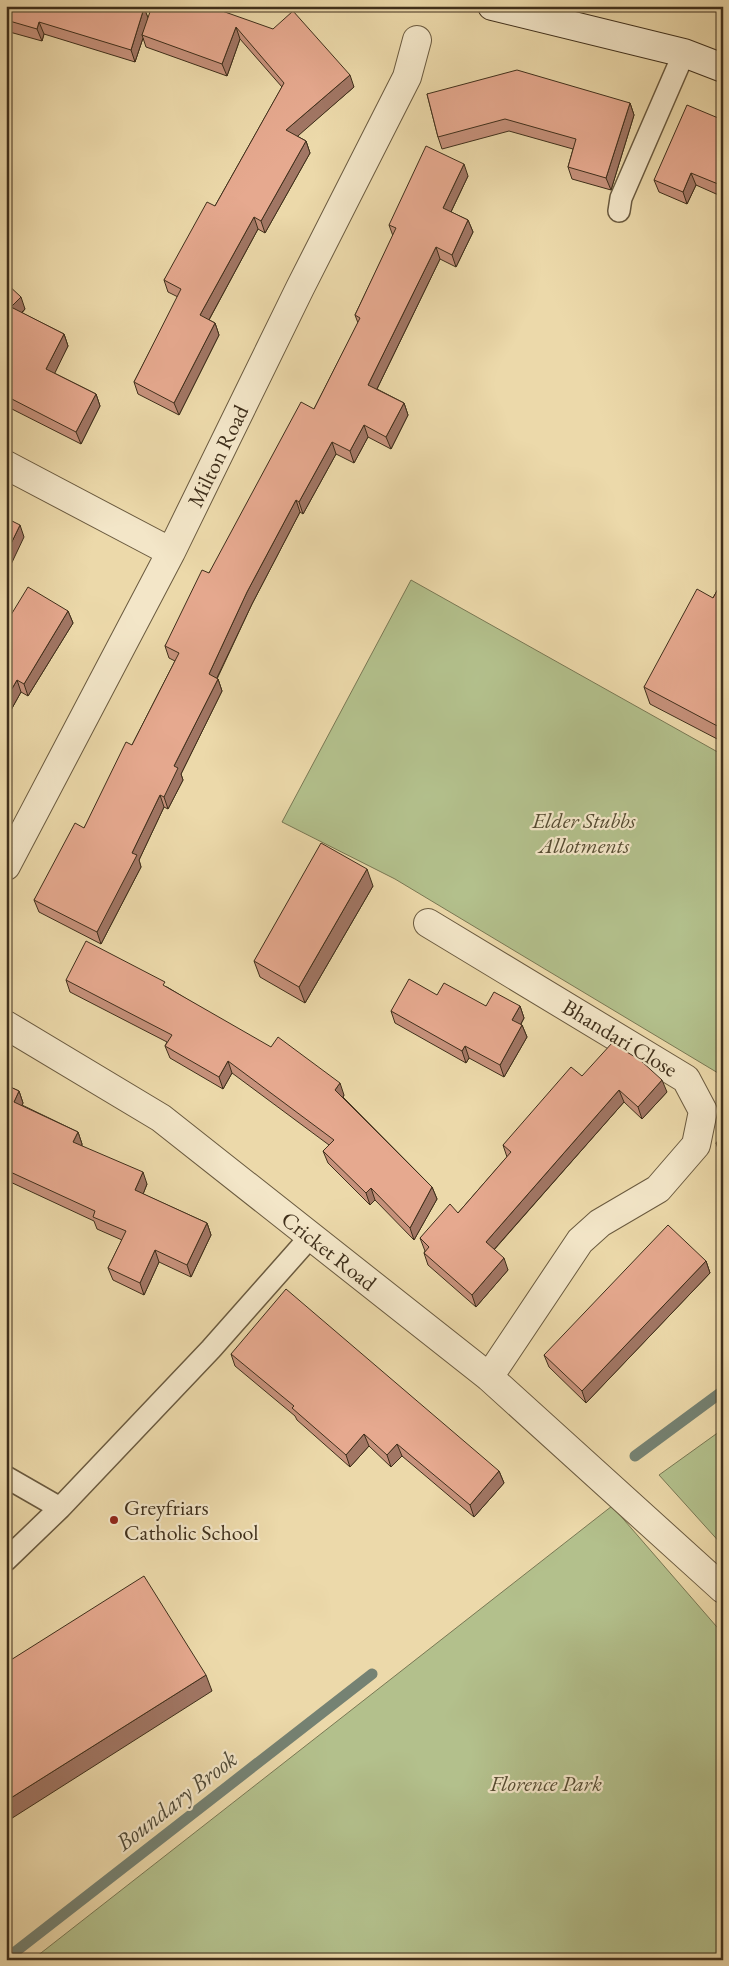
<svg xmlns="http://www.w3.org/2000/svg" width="729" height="1966" viewBox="0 0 729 1966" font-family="'EB Garamond',serif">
<rect width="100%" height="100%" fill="#ecd9aa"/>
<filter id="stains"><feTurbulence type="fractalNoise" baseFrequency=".004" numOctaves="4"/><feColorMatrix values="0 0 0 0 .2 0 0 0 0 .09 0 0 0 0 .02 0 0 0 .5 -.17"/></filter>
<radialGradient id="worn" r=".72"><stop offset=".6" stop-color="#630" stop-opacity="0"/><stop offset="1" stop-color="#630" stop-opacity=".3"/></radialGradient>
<path fill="#b3c08c" stroke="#797854" d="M 411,580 L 723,755 L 723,1076 L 395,879 L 282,822 Z
M 723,1429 L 723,1546 L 659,1475 Z
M 612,1506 L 723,1634 L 723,1960 L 32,1960 Z"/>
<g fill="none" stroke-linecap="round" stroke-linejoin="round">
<path stroke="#758273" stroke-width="11" d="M 635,1456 L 723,1391
M 6,1959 L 372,1674"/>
<g stroke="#6a5a3f" stroke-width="24">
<path id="lane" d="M 619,211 L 621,198 L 684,53
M 6,1477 L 60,1508 L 211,1349 L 311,1236
M 6,1560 L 60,1508"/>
</g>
<g stroke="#6a5a3f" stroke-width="30">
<path id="street" d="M 6,465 L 171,552
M 6,866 L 171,552 L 300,288 L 407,77 L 417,40
M 428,923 L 686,1079 L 703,1111 L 696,1145 L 658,1189 L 600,1223 L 580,1241 L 489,1377
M 6,1025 L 161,1118 L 489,1377 L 723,1589"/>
</g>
<g stroke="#3f2f1b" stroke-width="30">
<path id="secondary" d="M 492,6 L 684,53 L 723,68"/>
</g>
<use href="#lane" stroke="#f3e6c8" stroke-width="21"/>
<use href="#street" stroke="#f3e6c8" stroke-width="28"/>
<use href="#secondary" stroke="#f3e6c8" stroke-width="28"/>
</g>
<path fill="#c6917b" stroke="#3f2f1b" d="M 6,6 L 144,8 L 148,18 L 208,6 L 354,87 L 297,136 L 306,141 L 310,153 L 265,233 L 258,229 L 209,320 L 215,323 L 219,335 L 179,415 L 138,394 L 134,382 L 178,297 L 168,292 L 164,280 L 215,206 L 282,87 L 240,39 L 227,76 L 146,47 L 143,38 L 135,62 L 44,34 L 42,41 L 6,31 Z
M 427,94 L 630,103 L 634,115 L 611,190 L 572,179 L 568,167 L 573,149 L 509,131 L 442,149 L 438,137 Z
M 723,120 L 723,197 L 696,185 L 687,204 L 659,192 L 654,180 Z
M 468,176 L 451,212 L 468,220 L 473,232 L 456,267 L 440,259 L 377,389 L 404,403 L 408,415 L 391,449 L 368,437 L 354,463 L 336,454 L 303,514 L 300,512 L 252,604 L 217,679 L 218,679 L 222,691 L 181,774 L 183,780 L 168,809 L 164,807 L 139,860 L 141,867 L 101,944 L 39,912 L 34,900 L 84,828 L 132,745 L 175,661 L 169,658 L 165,646 L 209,573 L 314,409 L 358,323 L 355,315 L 393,236 L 389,225 Z
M 6,283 L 25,309 L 22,313 L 64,334 L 68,346 L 54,373 L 96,394 L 100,406 L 81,444 L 6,406 L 6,376 L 9,371 L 6,368 Z
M 723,580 L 723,742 L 650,704 L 644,687 L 713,598 Z
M 68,611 L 73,623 L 28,696 L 21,692 L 6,719 L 6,623 Z
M 373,886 L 305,1003 L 260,977 L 254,961 Z
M 66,980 L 167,987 L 344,1095 L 343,1097 L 432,1187 L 437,1199 L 414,1240 L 375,1200 L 370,1205 L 328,1163 L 323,1151 L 329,1145 L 232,1073 L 223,1089 L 170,1058 L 165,1046 L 167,1042 L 70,992 Z
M 486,1006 L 520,1006 L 524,1018 L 521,1024 L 522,1025 L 527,1037 L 504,1077 L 469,1058 L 466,1063 L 395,1023 L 391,1011 Z
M 582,1076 L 667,1092 L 642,1119 L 624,1102 L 494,1250 L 508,1270 L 476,1307 L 428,1265 L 424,1253 L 425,1251 L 420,1238 L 458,1213 L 507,1157 L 503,1145 Z
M 6,1085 L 19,1091 L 23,1103 L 22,1105 L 78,1132 L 82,1144 L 82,1146 L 147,1184 L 143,1194 L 207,1223 L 211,1235 L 191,1277 L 159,1262 L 144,1295 L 113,1280 L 108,1268 L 122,1240 L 97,1229 L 94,1221 L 6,1180 Z
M 723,1135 L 723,1157 L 720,1155 L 716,1143 Z
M 706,1261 L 710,1273 L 586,1403 L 549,1367 L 544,1355 Z
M 231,1354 L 499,1471 L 504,1483 L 474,1517 L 402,1456 L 391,1467 L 369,1446 L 350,1467 L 297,1420 L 295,1416 L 235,1366 Z"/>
<path fill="#a17664" stroke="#3f2f1b" d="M 144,8 L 149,20 L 142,35 L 143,38 L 135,62 L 131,50 Z
M 39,22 L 44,34 L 42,41 L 37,29 Z
M 236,27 L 240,39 L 227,76 L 222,64 Z
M 350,75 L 354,87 L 291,142 L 286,130 Z
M 630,103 L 634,115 L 611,190 L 606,178 Z
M 306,141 L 310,153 L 265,233 L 261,221 Z
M 464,164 L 468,176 L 447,220 L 443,208 Z
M 691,173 L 696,185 L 687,204 L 683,192 Z
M 254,217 L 258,229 L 205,327 L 200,315 Z
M 468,220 L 473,232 L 456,267 L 452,255 Z
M 436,247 L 440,259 L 373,397 L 368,385 Z
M 21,297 L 25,309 L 15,319 L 11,307 Z
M 215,323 L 219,335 L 179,415 L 174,403 Z
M 64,334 L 68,346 L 51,381 L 46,369 Z
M 96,394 L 100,406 L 81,444 L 76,432 Z
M 404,403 L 408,415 L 391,449 L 386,437 Z
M 364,425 L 368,437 L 354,463 L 350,451 Z
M 332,442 L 336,454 L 303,514 L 299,502 Z
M 296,500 L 300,512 L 252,604 L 213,686 L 209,674 L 247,592 Z
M 20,525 L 24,537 L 6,575 L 6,554 Z
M 68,611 L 73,623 L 28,696 L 24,684 Z
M 218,679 L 222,691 L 181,774 L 183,780 L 168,809 L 164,797 L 174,766 Z
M 17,680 L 21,692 L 6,719 L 6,699 Z
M 160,795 L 164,807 L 139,860 L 141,867 L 101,944 L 97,932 L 132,853 Z
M 367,869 L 373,886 L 305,1003 L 299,987 Z
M 520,1006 L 524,1018 L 517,1031 L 512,1020 Z
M 522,1025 L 527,1037 L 504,1077 L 500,1065 Z
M 465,1046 L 469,1058 L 466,1063 L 462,1051 Z
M 228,1061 L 232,1073 L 223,1089 L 219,1077 Z
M 662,1080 L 667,1092 L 642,1119 L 638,1107 Z
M 340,1083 L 344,1095 L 340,1102 L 335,1090 Z
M 619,1090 L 624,1102 L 490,1254 L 486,1242 Z
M 19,1091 L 23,1103 L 18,1113 L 14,1102 Z
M 78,1132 L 82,1144 L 77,1154 L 73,1142 Z
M 143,1172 L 147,1184 L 140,1202 L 135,1190 Z
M 432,1187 L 437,1199 L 414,1240 L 410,1228 Z
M 371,1188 L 375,1200 L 370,1205 L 366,1193 Z
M 207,1223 L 211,1235 L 191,1277 L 187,1265 Z
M 155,1250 L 159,1262 L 144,1295 L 140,1283 Z
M 504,1258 L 508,1270 L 476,1307 L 472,1295 Z
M 706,1261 L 710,1273 L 586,1403 L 582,1391 Z
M 364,1434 L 369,1446 L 350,1467 L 346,1455 Z
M 397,1444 L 402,1456 L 391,1467 L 387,1455 Z
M 499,1471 L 504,1483 L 474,1517 L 470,1505 Z
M 206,1675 L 212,1691 L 6,1822 L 6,1801 Z"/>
<path fill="#e6a98f" stroke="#3f2f1b" d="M 6,6 L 140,6 L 144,8 L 131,50 L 39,22 L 37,29 L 6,20 Z
M 152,6 L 208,6 L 273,29 L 293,11 L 350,75 L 286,130 L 306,141 L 261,221 L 254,217 L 200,315 L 215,323 L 174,403 L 134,382 L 181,289 L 164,280 L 207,202 L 215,206 L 284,83 L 236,27 L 222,64 L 142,35 Z
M 517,70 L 630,103 L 606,178 L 568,167 L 576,139 L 505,119 L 438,137 L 427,94 Z
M 687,105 L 723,120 L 723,186 L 691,173 L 683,192 L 654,180 Z
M 426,146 L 464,164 L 443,208 L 468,220 L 452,255 L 436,247 L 368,385 L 404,403 L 386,437 L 364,425 L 350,451 L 332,442 L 299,502 L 296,500 L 247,592 L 209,674 L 218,679 L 174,766 L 178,768 L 164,797 L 160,795 L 132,853 L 137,855 L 97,932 L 34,900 L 75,823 L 84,828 L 126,742 L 132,745 L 179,653 L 165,646 L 202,570 L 209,573 L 301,402 L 314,409 L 360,318 L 355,315 L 396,228 L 389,225 Z
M 6,283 L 21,297 L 11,307 L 64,334 L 46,369 L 96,394 L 76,432 L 6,396 L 6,376 L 11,365 L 6,360 Z
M 6,518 L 20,525 L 6,554 Z
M 723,580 L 723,729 L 644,687 L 697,589 L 713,598 Z
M 28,587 L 68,611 L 24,684 L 17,680 L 6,699 L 6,623 Z
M 321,843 L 367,869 L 299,987 L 254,961 Z
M 86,941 L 165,982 L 163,985 L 271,1047 L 278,1037 L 340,1083 L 335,1090 L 432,1187 L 410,1228 L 371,1188 L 366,1193 L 323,1151 L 334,1140 L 228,1061 L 219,1077 L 165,1046 L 172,1035 L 66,980 Z
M 409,979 L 437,995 L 444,983 L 486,1006 L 494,992 L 520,1006 L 512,1020 L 522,1025 L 500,1065 L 465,1046 L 462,1051 L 391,1011 Z
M 612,1043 L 640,1060 L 662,1080 L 638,1107 L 619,1090 L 486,1242 L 504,1258 L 472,1295 L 424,1253 L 429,1247 L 420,1238 L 450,1204 L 458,1213 L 511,1152 L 503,1145 L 571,1067 L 582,1076 Z
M 6,1085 L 19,1091 L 14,1102 L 78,1132 L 73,1142 L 143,1172 L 135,1190 L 207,1223 L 187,1265 L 155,1250 L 140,1283 L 108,1268 L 126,1231 L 93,1217 L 95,1211 L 6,1170 Z
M 723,1135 L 723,1149 L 716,1143 Z
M 668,1225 L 706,1261 L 582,1391 L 544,1355 Z
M 286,1289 L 499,1471 L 470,1505 L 397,1444 L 387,1455 L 364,1434 L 346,1455 L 292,1408 L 294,1406 L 231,1354 Z
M 144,1576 L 206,1675 L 6,1801 L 6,1663 Z
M 255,1957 L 260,1960 L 247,1960 Z"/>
<circle fill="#8f2418" stroke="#f3e6c8" stroke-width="2" cx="114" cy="1520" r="5"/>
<g text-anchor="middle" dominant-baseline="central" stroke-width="4.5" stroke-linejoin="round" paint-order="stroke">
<g font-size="22" fill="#3f2f1b" stroke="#f3e6c8">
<text transform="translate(218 456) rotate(-64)">Milton Road</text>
<text transform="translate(620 1038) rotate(31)">Bhandari Close</text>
<text transform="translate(329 1251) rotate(38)">Cricket Road</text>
</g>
<g font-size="22" font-style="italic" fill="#564c32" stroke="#f3e6c8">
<text x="584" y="820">Elder Stubbs<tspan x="584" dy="25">Allotments</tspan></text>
<text x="546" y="1783">Florence Park</text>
</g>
<g font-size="22" fill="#3f2f1b" stroke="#f3e6c8" text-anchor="start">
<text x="124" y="1507">Greyfriars<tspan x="124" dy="25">Catholic School</tspan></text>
</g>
<g font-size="24" font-style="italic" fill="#514b38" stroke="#f3e6c8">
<text transform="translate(176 1800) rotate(-38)">Boundary Brook</text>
</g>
</g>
<rect width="729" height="1966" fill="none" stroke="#ecd9aa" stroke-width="25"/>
<rect x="8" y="8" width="714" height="1951" fill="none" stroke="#3f2f1b" stroke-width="2.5"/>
<rect x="12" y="12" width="704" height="1941" fill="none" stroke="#3f2f1b"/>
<rect width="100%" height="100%" filter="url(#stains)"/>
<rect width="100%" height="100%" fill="url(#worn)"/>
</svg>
